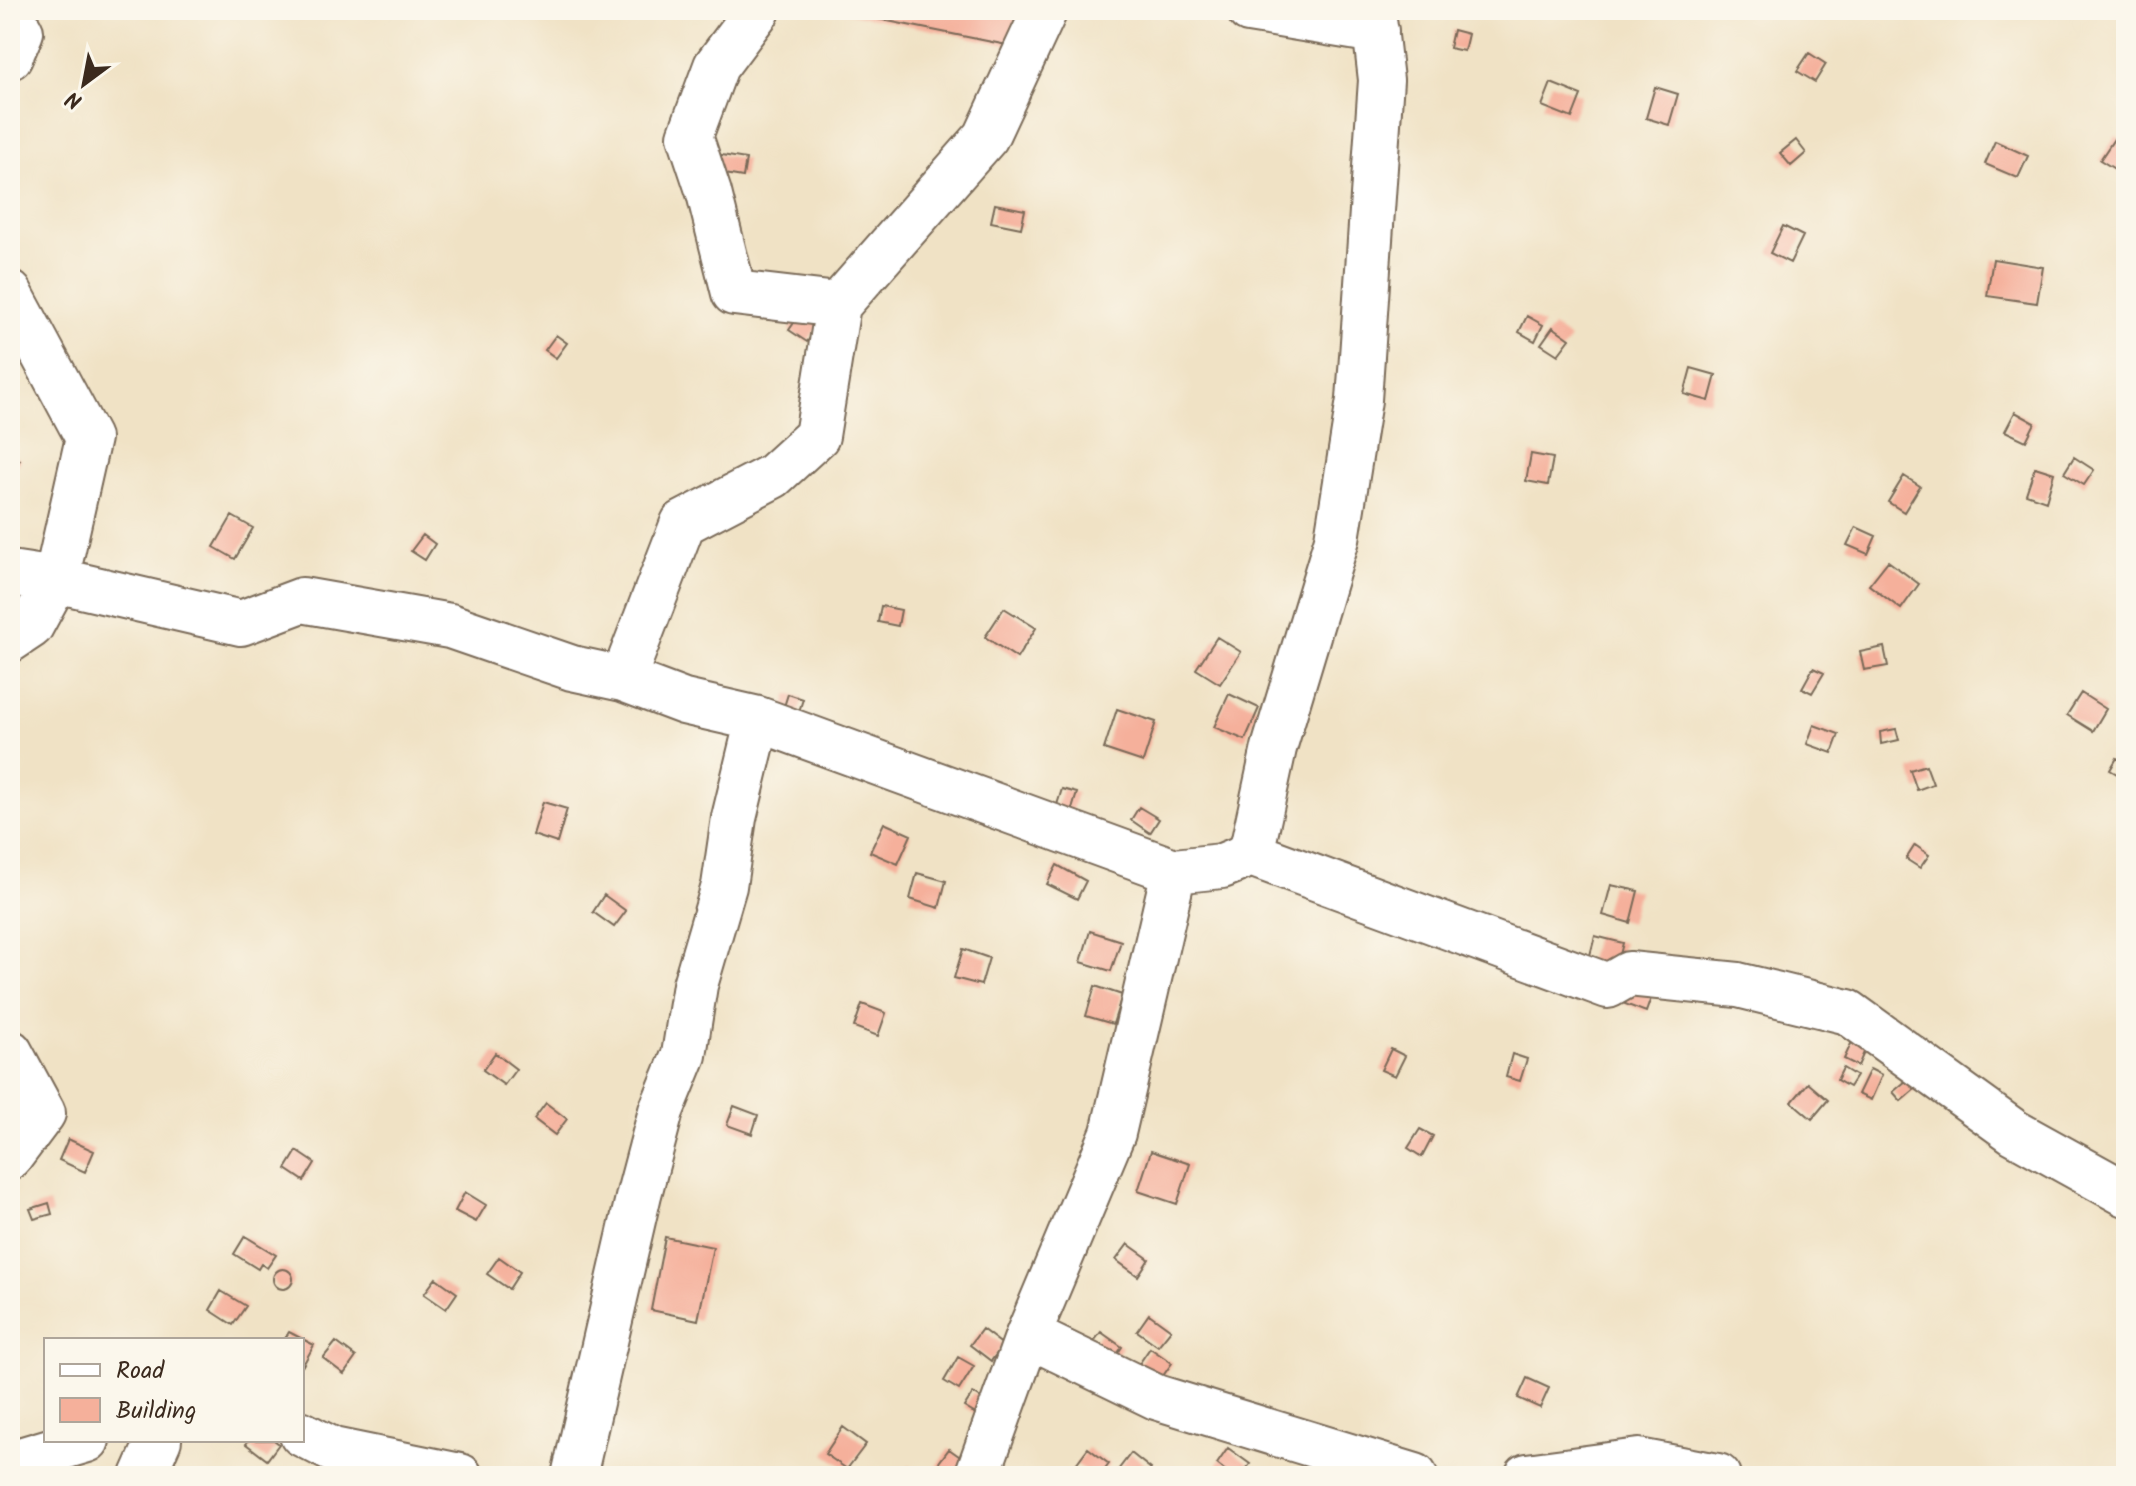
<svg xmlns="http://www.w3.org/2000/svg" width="2136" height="1486" viewBox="0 0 2136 1486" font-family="Kalam,sans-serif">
<rect width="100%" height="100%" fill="#fbf7ec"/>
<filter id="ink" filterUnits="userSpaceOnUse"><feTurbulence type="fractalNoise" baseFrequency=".0125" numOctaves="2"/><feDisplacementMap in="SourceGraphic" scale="16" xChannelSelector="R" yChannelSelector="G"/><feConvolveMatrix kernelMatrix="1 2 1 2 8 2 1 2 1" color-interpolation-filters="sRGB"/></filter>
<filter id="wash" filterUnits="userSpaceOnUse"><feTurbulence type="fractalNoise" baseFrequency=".006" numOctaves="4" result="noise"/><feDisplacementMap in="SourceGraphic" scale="32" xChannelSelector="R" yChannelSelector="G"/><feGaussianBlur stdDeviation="1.8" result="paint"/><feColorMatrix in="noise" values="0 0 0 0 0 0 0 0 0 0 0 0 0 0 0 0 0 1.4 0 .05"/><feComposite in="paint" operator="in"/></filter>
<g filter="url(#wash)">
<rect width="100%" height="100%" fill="#f0e2c5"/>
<g id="blocks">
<path fill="#f5b09b" d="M 833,10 L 1024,10 L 1017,47 Z
M 1453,30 L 1468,34 L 1464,51 L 1449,48 Z
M 1809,53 L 1826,64 L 1815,82 L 1797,71 Z
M 1551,83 L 1581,95 L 1572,118 L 1542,106 Z
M 1655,87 L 1678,94 L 1669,125 L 1646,118 Z
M 2116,136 L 2126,143 L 2126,176 L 2100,160 Z
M 1796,140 L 1806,153 L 1791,166 L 1780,153 Z
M 1995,141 L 2028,156 L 2018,178 L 1985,164 Z
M 716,154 L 746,159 L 743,177 L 713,172 Z
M 995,204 L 1025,210 L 1021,228 L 991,222 Z
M 1783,226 L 1803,236 L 1790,263 L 1770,253 Z
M 1993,259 L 2043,267 L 2037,303 L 1987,296 Z
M 803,310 L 821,322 L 807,342 L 789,330 Z
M 1527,316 L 1543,325 L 1535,341 L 1519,332 Z
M 1553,327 L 1570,339 L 1558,355 L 1541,344 Z
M 556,335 L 567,343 L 556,358 L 545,350 Z
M 1691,368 L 1716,375 L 1709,401 L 1684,394 Z
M 2015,412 L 2035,423 L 2026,441 L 2005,431 Z
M 10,452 L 20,460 L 10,473 Z
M 1531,454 L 1553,458 L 1548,485 L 1526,481 Z
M 2074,457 L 2094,470 L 2084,485 L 2064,473 Z
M 2035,467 L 2054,473 L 2046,501 L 2026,494 Z
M 1904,476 L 1920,486 L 1904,512 L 1888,502 Z
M 232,516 L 253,528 L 235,559 L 214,547 Z
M 1856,527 L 1876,536 L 1868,554 L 1847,545 Z
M 423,535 L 435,544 L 425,560 L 411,551 Z
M 1888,561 L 1919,584 L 1901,609 L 1869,585 Z
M 881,606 L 901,610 L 898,626 L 878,622 Z
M 1004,608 L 1036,628 L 1017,658 L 985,637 Z
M 1217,637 L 1241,652 L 1220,684 L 1196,669 Z
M 1884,647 L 1888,666 L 1864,670 L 1860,652 Z
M 1813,668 L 1824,673 L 1812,693 L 1802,688 Z
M 2081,693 L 2106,709 L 2093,731 L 2067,715 Z
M 788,694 L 803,699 L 796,721 L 781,716 Z
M 1229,694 L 1259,708 L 1245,740 L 1214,727 Z
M 1117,709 L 1156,722 L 1143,762 L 1104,749 Z
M 1814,725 L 1839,734 L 1832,753 L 1807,744 Z
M 1896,729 L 1899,740 L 1881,744 L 1880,732 Z
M 2117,758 L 2126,764 L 2126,779 L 2110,770 Z
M 1926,765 L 1933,784 L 1917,790 L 1910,770 Z
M 1062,789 L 1077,793 L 1070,816 L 1055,811 Z
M 543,802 L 567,809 L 557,843 L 533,835 Z
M 1139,807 L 1159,819 L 1150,833 L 1131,820 Z
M 884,823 L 911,835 L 898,864 L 870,852 Z
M 1915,845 L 1929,855 L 1920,868 L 1906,859 Z
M 1057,865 L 1086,881 L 1077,899 L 1047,884 Z
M 917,873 L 946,881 L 939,908 L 910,899 Z
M 1611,885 L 1638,891 L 1630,923 L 1603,915 Z
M 604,895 L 626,911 L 614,927 L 593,912 Z
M 1090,931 L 1121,941 L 1111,971 L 1081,962 Z
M 1595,936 L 1623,943 L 1615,974 L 1587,967 Z
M 963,949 L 989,958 L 981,985 L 954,978 Z
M 1633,984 L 1653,992 L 1646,1012 L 1625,1004 Z
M 1095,986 L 1122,995 L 1113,1024 L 1086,1016 Z
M 862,1004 L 886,1013 L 878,1036 L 854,1027 Z
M 1855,1035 L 1869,1041 L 1858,1066 L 1844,1059 Z
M 1391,1049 L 1405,1056 L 1395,1076 L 1381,1070 Z
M 495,1053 L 516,1069 L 504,1085 L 483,1070 Z
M 1512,1054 L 1527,1059 L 1520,1081 L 1506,1077 Z
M 1843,1068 L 1856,1076 L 1849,1087 L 1837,1080 Z
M 1870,1069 L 1882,1075 L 1871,1100 L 1858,1094 Z
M 1913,1075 L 1921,1084 L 1901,1101 L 1893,1092 Z
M 1808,1083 L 1828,1100 L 1812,1119 L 1792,1102 Z
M 546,1103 L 567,1119 L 555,1135 L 534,1119 Z
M 734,1106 L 758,1115 L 752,1134 L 727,1125 Z
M 1420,1129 L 1433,1136 L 1422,1157 L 1408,1148 Z
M 68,1139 L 94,1151 L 85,1172 L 59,1160 Z
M 297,1151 L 315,1163 L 304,1181 L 286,1169 Z
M 1151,1151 L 1190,1164 L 1177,1204 L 1138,1191 Z
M 465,1192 L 486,1205 L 476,1222 L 455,1211 Z
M 49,1203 L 52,1214 L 34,1219 L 30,1209 Z
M 245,1236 L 276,1255 L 267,1268 L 261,1264 L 258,1269 L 234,1254 Z
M 665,1237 L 713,1247 L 698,1320 L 651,1310 Z
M 1128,1244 L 1149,1259 L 1138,1276 L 1116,1260 Z
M 499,1257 L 520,1272 L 509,1289 L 487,1274 Z
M273 1279a10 10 0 1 1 20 0a10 10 0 1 1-20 0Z
M 436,1278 L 457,1293 L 446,1309 L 424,1294 Z
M 221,1291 L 246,1306 L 233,1325 L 210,1310 Z
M 1149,1314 L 1171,1330 L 1158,1346 L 1137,1331 Z
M 982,1329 L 1003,1345 L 991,1361 L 970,1345 Z
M 289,1332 L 314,1345 L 302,1367 L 302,1340 L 284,1340 Z
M 1101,1332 L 1122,1347 L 1111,1363 L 1089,1348 Z
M 336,1342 L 356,1357 L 344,1374 L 323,1358 Z
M 1150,1348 L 1172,1363 L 1160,1380 L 1139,1364 Z
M 958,1357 L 974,1366 L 959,1390 L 944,1381 Z
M 1527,1378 L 1549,1388 L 1540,1408 L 1518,1398 Z
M 973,1393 L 987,1402 L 979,1416 L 964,1407 Z
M 843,1427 L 866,1444 L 847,1469 L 825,1454 Z
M 249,1440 L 274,1440 L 279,1444 L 267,1460 L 246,1444 Z
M 1088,1448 L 1109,1464 L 1100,1476 L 1092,1476 L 1076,1464 Z
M 1228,1448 L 1250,1464 L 1241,1476 L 1232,1476 L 1217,1464 Z
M 949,1449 L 970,1464 L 961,1476 L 951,1476 L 937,1465 Z
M 1131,1453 L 1151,1469 L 1146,1476 L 1126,1476 L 1118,1470 Z
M 909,1465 L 923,1476 L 901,1476 Z"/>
</g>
</g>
<g filter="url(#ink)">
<use href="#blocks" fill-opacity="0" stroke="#7a6a58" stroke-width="2"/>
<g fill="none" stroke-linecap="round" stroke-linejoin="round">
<g stroke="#7a6a58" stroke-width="48">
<path id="minor" d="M 758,10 L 716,66 L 690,136 L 709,193 L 734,293 L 838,305
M 1249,10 L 1376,31
M 10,13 L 21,32 L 10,57
M 10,293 L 88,438 L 56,580 L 10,573
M 10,640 L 31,626 L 56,580 L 241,623 L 302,600 L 450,626 L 572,668 L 623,679 L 684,702 L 758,719 L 1174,871 L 1222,866 L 1251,854 L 1274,748 L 1337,539 L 1359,400 L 1381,80 L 1373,10
M 623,679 L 683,523 L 773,476 L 817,436 L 838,305 L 986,137 L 1045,10
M 1251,854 L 1608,986 L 1629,974 L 1738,985 L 1848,1012 L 2014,1132 L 2126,1194
M 1174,871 L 1113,1133 L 1028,1335 L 1156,1397 L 1415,1476
M 10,1052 L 43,1113 L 10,1157
M 302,1434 L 333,1450 L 460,1476
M 10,1463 L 87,1440
M 143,1476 L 159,1440
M 574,1476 L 639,1194 L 661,1111 L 684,1055 L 695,985 L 724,886 L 734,818 L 758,719
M 977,1476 L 1028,1335
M 1527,1476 L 1639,1461 L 1718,1476"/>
</g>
<use href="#minor" stroke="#fff" stroke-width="44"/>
</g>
</g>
<rect width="2136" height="1486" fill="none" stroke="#fbf7ec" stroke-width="40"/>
<rect x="44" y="1338" width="260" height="104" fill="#fbf7ec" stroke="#aea59a" stroke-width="2"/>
<rect x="60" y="1364" width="40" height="12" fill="#ffffff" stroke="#aea59a" stroke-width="2"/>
<text x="116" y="1378" font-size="24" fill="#3b2a1e">Road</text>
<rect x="60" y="1398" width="40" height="24" fill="#f5b09b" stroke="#aea59a" stroke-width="2"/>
<text x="116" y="1418" font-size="24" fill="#3b2a1e">Building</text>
<g transform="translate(84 84) rotate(212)" stroke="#fbf7ec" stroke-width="6" paint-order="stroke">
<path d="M0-6L14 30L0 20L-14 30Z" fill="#3b2a1e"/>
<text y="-12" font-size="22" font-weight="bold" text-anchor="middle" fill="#3b2a1e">N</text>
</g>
</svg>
